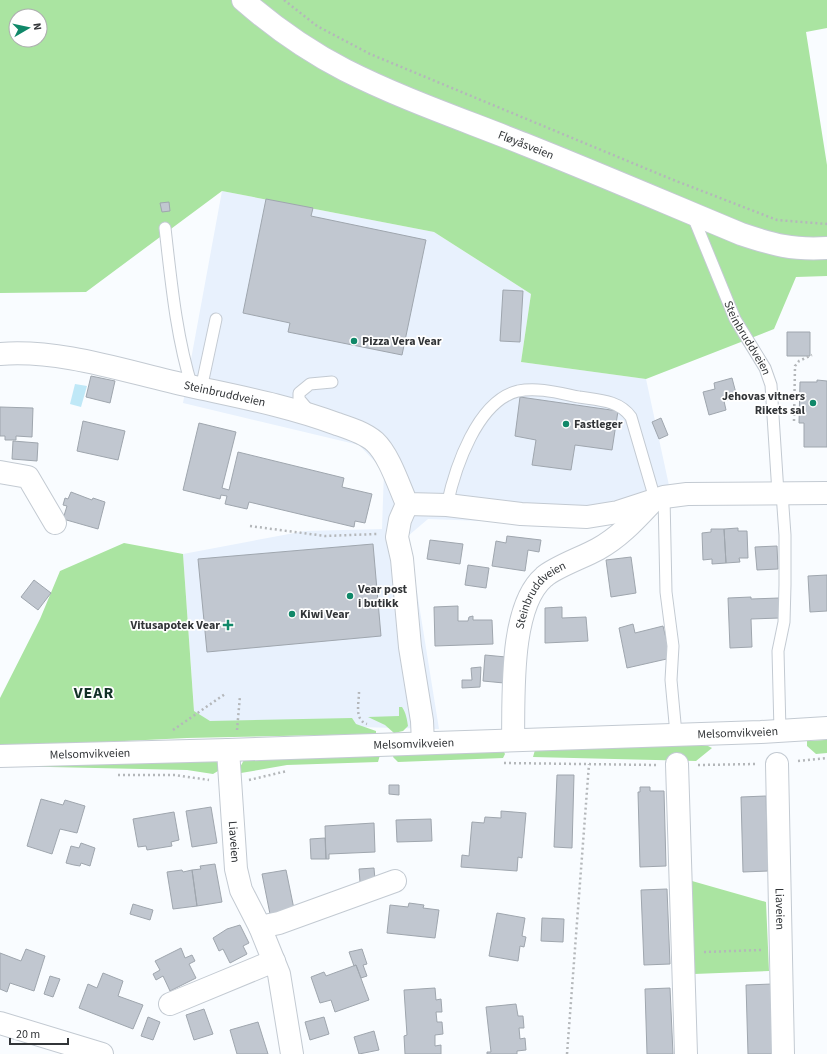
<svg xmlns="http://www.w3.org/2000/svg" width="827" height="1054" viewBox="0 0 827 1054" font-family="'Source Sans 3',sans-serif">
<rect width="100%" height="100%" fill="#f9fcff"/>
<path fill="#e8f1fd" d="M 222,191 L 434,232 L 531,294 L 521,362 L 646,379 L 673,504 L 589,525 L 428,519 L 408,536 L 439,729 L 195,723 L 183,554 L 305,531 L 382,529 L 384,471 L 359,445 L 183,403 Z"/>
<path fill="#aae4a1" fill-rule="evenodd" d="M 0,0 L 827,0 L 827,28 L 806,32 L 827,165 L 827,276 L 796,277 L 774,329 L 646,379 L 521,362 L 531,294 L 434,232 L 222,191 L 86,292 L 0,293 ZM 16,16 L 40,16 L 40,40 L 16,40 Z
M 124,543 L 183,554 L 194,711 L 210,721 L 352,718 L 356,724 L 376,731 L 376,734 L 187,738 L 0,747 L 0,698 L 40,619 L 60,571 Z
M 399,707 L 402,707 C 406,713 407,719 408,726 L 403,731 L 394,733 L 385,725 L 368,717 L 399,716 Z
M 824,740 L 827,740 L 827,753 L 816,754 L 807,746 L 807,741 Z
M 574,746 L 708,746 L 712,748 L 696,761 L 533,757 L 535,750 Z
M 503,750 L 505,754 L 503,758 L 398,762 L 393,757 L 394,754 Z
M 380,755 L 378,762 L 287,765 L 241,773 L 239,769 L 244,760 Z
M 213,760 L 218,763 L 218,771 L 213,774 L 187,770 L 4,766 Z
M 692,881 L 766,902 L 769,971 L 694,974 Z"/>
<path fill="#bfe8f7" d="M 75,384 L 87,386 L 81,407 L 70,404 Z"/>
<path fill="#c1c7d0" stroke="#9fa6ae" d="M 266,199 L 313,208 L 311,216 L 426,240 L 402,355 L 288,332 L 290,323 L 243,313 Z
M 169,202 L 170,211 L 162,212 L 160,203 Z
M 503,290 L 523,291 L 520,342 L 500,341 Z
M 787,332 L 810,332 L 810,356 L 787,356 Z
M 91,376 L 115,381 L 110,403 L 86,397 Z
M 732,378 L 737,397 L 724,401 L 726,410 L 709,415 L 703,392 L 715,389 L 714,383 Z
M 817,380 L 827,381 L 827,447 L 804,447 L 804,423 L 799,423 L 800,382 L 817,382 Z
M 520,397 L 618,411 L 612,450 L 575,445 L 571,470 L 532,465 L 536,440 L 515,436 Z
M 0,407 L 33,408 L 32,437 L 16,436 L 16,440 L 5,440 L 5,436 L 0,436 Z
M 661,418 L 668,435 L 659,439 L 652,422 Z
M 83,421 L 125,431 L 118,460 L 77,451 Z
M 199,423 L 236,432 L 222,488 L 229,490 L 238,452 L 344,478 L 342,487 L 372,494 L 365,523 L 355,521 L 354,527 L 249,502 L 247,509 L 225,504 L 227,496 L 221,495 L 220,499 L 183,490 Z
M 13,441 L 38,443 L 37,461 L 12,459 Z
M 71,492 L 92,500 L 93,498 L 105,502 L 98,529 L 63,519 L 67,506 L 63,505 L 65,498 L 68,499 Z
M 738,528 L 738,531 L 747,531 L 748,558 L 739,558 L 740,562 L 726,563 L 724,529 Z
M 711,529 L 724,529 L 726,563 L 712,564 L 712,559 L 703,560 L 702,533 L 711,532 Z
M 507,536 L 541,540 L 539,552 L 528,550 L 525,571 L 492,566 L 496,541 L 506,543 Z
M 430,540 L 463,544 L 460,564 L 427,559 Z
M 373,544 L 381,636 L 207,652 L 198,559 Z
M 777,546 L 778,569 L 757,570 L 755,547 Z
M 631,557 L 636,593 L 611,597 L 606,560 Z
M 468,565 L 489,568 L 486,588 L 465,585 Z
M 827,575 L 827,611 L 810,612 L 808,576 Z
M 34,580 L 51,593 L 38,610 L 21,597 Z
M 751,597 L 751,599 L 779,598 L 780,618 L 751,619 L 752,647 L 730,648 L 728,598 Z
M 458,606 L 458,621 L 468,621 L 469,617 L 473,616 L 473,620 L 492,620 L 493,644 L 435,646 L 434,607 Z
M 562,607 L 562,618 L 586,617 L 588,641 L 545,643 L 545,608 Z
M 633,624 L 635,633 L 663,626 L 671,658 L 627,668 L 619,628 Z
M 485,655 L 506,657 L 504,683 L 483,681 Z
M 481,667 L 480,687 L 462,688 L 462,680 L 472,680 L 471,668 Z
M 557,775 L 574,775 L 572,848 L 554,847 Z
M 389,785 L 399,785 L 399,795 L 389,794 Z
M 640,787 L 650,787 L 650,791 L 664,791 L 666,866 L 640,867 L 638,792 L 640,792 Z
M 766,796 L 768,871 L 743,872 L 741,797 Z
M 41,799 L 63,805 L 65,800 L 85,806 L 77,833 L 60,829 L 52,854 L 27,846 Z
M 211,807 L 217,843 L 192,847 L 186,811 Z
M 501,811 L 526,813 L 522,858 L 518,857 L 517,871 L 461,867 L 462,855 L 469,856 L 472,822 L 484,823 L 485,817 L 501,818 Z
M 174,812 L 179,840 L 171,842 L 172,846 L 147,850 L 146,846 L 138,847 L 133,819 Z
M 431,819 L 432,841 L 397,842 L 396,820 Z
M 374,823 L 375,852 L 329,854 L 329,859 L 326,859 L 325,826 Z
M 325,838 L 326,859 L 311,859 L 310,839 Z
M 81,843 L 95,848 L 90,866 L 81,863 L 80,866 L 74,865 L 66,863 L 71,846 L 79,848 Z
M 215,864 L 222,902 L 197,906 L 192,870 L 201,869 L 200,866 Z
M 374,868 L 375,880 L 360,882 L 359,869 Z
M 182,870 L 183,872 L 192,870 L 197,906 L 173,909 L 167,872 Z
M 286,870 L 294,909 L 270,914 L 262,874 Z
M 667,889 L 670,964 L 644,965 L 641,890 Z
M 409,903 L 424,905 L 423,908 L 439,910 L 435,938 L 387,933 L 390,905 L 408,907 Z
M 133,904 L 153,910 L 150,920 L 130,914 Z
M 497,913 L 525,918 L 522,936 L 526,937 L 524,947 L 520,946 L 518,961 L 489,956 Z
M 542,918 L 564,919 L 563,942 L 541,941 Z
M 240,925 L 249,943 L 243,946 L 247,954 L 230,963 L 223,949 L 219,951 L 213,938 L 227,929 Z
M 181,948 L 185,958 L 192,955 L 195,961 L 189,964 L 196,978 L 170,991 L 163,976 L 156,980 L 153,974 L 160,970 L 155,961 Z
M 26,949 L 45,956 L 34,991 L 10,983 L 7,992 L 0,989 L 0,953 L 21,961 Z
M 362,949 L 367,964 L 363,965 L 367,976 L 361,978 L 356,965 L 354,966 L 349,952 Z
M 356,965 L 369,1000 L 335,1012 L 331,1000 L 320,1003 L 311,977 L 324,972 L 326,976 Z
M 103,973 L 123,981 L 118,996 L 143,1005 L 133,1029 L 79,1008 L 88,984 L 97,988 Z
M 50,976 L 60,979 L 53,997 L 44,994 Z
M 772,984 L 774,1054 L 748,1054 L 746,985 Z
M 435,988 L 436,1000 L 441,999 L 442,1012 L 436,1012 L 437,1022 L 442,1022 L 443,1034 L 435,1035 L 435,1046 L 441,1045 L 441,1054 L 405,1054 L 404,1036 L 407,1035 L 404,990 Z
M 670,988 L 673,1054 L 647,1054 L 645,989 Z
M 516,1004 L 518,1016 L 523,1016 L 524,1028 L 519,1028 L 520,1039 L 525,1038 L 526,1050 L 517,1051 L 517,1054 L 487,1054 L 487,1052 L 491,1052 L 486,1007 Z
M 204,1009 L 213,1034 L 194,1040 L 186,1015 Z
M 148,1017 L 160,1022 L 153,1040 L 141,1036 Z
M 324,1017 L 329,1034 L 310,1040 L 305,1022 Z
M 258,1022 L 268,1054 L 237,1054 L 230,1030 Z
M 374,1031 L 379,1050 L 359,1054 L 354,1037 Z"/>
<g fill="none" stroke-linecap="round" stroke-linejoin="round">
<g stroke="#c3cad2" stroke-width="13">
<g id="lane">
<path id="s1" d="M 692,214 L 735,319 L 765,368 L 771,385 L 778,493"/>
<path d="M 165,228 C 171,280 176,336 192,387"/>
<path d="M 201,389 L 216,319"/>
<path d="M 309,411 L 299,399 L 299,393 L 310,384 L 332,382"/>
<path d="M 664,497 L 666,592 L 673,646 L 671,680 L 676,734"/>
<path d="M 447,505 C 455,468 477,401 518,391 C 538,387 559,393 579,397 C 598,400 619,400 631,417 L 655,499"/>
<path d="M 780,731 L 778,651 L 784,622 L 785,585 L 785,535 L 782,493"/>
</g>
</g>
<g stroke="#c3cad2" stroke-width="24">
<g id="street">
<path id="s2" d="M 243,0 C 274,27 308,51 345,70 C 402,99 464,120 524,144 C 597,173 669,204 741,234 C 774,245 792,250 827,248"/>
<path id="s3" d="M 0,354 C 64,349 129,373 190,386 C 240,397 289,406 337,424 C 349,428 365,433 375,442 C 389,455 399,486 407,504 L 447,505 L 521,514 L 587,517 L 618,512 L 664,497 L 687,494 L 827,493"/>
<path d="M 0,472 L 28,477 L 55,523"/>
<path d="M 407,504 L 400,520 L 397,537 L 402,559 L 410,647 L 422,721 L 423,743"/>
<path id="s4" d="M 513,740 C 514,697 509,607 544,577 C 555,567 584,557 598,549 C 620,537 636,519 653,501"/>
<path id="s5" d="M 228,750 L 236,869 L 241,890 L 260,927 L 279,974 L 292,1054"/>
<path d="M 677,764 L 686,1054"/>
<path id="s6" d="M 777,764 L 783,1054"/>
<path d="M 260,927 L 279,923 L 395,881"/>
<path d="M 170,1004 L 274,961"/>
<path d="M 0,1023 L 102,1054"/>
</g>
</g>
<g stroke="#c3cad2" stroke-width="24">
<g id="primary">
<path id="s7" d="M 0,756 L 228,750 L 761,732 L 827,728"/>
</g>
</g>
<path stroke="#b4b7ba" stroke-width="2.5" stroke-dasharray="2 3" stroke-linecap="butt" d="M 284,0 L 317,26 L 370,54 L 671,179 L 777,220 L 827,224
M 794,421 L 795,366 L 799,361 L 812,355
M 250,526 L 325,536 L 377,534
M 359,692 C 359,703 354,720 367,724
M 173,730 L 225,694
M 237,730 L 240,696
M 798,761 L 827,758
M 504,763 L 657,765
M 698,765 L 757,764
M 118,775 L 175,775 L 209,780
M 249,780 L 287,771
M 704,952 L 761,950
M 567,1054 L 589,764"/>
<use href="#lane" stroke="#fff" stroke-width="11"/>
<use href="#street" stroke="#fff" stroke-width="22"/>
<use href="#primary" stroke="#fff" stroke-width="22"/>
</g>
<g fill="#108869" stroke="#fff" stroke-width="1.5">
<circle cx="354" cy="341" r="4"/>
<circle cx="813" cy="403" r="4"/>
<circle cx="566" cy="424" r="4"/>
<circle cx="350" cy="596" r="4"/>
<circle cx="292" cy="614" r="4"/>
<path d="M226 619h4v4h4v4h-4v4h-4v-4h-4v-4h4z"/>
</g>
<g text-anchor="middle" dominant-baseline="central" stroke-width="3.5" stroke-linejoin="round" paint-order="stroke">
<g font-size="12" fill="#323538" stroke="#fff">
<text stroke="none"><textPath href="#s2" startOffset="320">Fløyåsveien</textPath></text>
<text stroke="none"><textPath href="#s1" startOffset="136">Steinbruddveien</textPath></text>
<text stroke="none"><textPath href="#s3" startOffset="229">Steinbruddveien</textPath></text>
<text stroke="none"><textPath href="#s4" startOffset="153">Steinbruddveien</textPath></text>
<text stroke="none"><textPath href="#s7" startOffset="738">Melsomvikveien</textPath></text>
<text stroke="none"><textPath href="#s7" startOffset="414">Melsomvikveien</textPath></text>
<text stroke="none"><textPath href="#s7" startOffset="90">Melsomvikveien</textPath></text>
<text stroke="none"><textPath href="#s5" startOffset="92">Liaveien</textPath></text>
<text stroke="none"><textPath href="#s6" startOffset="145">Liaveien</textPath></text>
</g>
<g font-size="12" font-weight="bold" fill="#323538" stroke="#fff" text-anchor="start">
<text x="362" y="341">Pizza Vera Vear</text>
<text x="805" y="396" text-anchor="end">Jehovas vitners<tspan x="805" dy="14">Rikets sal</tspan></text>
<text x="574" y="424">Fastleger</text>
<text x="358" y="589">Vear post<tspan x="358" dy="14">i butikk</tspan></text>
<text x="300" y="614">Kiwi Vear</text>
<text x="220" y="625" text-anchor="end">Vitusapotek Vear</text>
</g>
<g font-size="16" font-weight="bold" letter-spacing="1" fill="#133127" stroke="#fff">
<text x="94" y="693">VEAR</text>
</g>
</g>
<g transform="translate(28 28) rotate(81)"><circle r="19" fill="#ffffff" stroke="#adaeaf"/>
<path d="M0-3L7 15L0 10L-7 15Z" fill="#108869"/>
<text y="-6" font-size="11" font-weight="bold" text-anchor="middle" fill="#323538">N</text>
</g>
<path d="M10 1038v6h58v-6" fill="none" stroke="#323538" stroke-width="2"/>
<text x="16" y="1038" font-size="12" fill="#323538" stroke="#ffffff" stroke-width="3" paint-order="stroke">20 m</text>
</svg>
